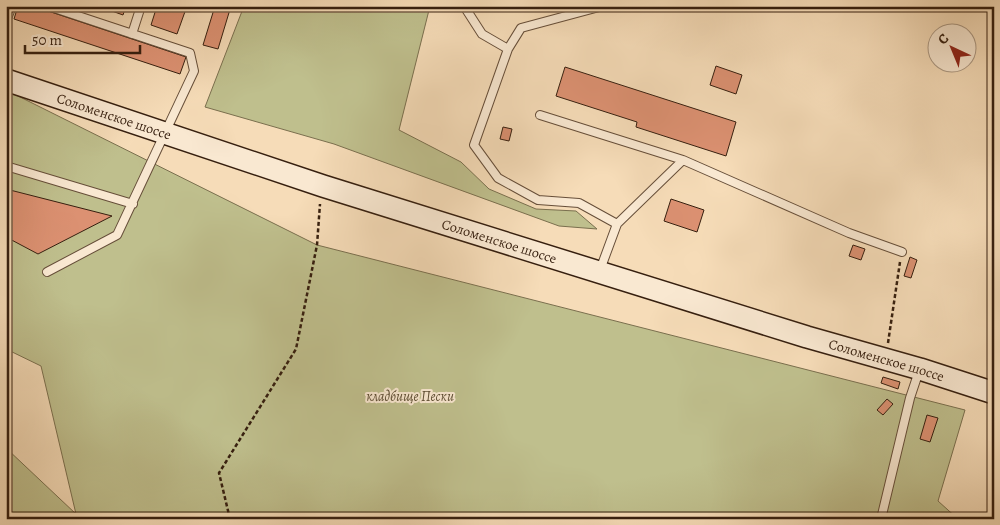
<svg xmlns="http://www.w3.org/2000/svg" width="1000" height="525" viewBox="0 0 1000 525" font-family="Alegreya,serif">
<rect width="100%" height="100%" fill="#f6dcb8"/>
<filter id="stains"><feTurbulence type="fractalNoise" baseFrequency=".004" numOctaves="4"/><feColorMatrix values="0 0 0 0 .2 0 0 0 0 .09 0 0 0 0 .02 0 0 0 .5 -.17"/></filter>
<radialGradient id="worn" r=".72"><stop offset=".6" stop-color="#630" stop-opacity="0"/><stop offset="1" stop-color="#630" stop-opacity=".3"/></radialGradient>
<path fill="#bfbf8d" stroke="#7a6f4e" d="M 244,6 L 430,6 L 399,130 L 461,162 L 489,189 L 536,209 L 576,211 L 597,229 L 559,226 L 334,144 L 205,107 Z
M 6,90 L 317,245 L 965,410 L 938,501 L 958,519 L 6,519 L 6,448 L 76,514 L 41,366 L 6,349 Z"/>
<path fill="#dc9172" stroke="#361f0f" d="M 18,6 L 33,6 L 186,57 L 180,74 L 14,19 Z
M 98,6 L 126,6 L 123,15 Z
M 157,6 L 187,6 L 177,34 L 151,25 Z
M 215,6 L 231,6 L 218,49 L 203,45 Z
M 716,66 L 742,75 L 736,94 L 710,85 Z
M 565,67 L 736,122 L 726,156 L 636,127 L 637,122 L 556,96 Z
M 503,127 L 512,129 L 509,141 L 500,139 Z
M 6,189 L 112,216 L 38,254 L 6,237 Z
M 671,199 L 704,210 L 697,232 L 664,221 Z
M 853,245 L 865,249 L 861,260 L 849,256 Z
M 910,257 L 917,260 L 911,278 L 904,276 Z
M 883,377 L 900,382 L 898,389 L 881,383 Z
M 887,399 L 893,404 L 883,415 L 877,410 Z
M 927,415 L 938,418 L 930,442 L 920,439 Z"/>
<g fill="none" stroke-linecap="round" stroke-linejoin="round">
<g stroke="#664e39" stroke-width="10">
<path id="service" d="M 464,6 L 482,34 L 508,49
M 603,6 L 521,28 L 508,49 L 474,145 L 498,178 L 538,200 L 579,203 L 617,224
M 6,21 L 12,6
M 132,34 L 141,6
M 540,115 L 683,160
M 6,166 L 133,204
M 600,270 L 617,224 L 683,160 L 849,233 L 902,252
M 47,272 L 117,235 L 194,71 L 190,53 L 48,6
M 881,519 L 910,398 L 919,371"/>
</g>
<g stroke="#361f0f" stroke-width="24">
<g id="secondary">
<path id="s1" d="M 6,80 L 323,186 L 807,337 L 920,369 L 994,393"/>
</g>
</g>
<path stroke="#361f0f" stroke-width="2.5" stroke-dasharray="4 2.5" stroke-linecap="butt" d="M 888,343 L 900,262
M 230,519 L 219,473 L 296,349 L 317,245 L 320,204"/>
<use href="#service" stroke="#f9e8d1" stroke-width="8"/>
<use href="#secondary" stroke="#f9e8d1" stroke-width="21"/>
</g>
<g text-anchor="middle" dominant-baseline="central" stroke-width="4" stroke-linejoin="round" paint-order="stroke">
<g font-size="14" fill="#361f0f" stroke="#f9e8d1">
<text stroke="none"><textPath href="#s1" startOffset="114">Соломенское шоссе</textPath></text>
<text stroke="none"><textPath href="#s1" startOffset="519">Соломенское шоссе</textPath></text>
<text stroke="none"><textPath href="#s1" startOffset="924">Соломенское шоссе</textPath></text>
</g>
<g font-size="14" font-style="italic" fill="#5f4f35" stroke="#f9e8d1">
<text x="410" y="396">кладбище Пески</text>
</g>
</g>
<rect width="1000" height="525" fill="none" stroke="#f6dcb8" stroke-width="25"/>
<rect x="8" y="8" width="985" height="510" fill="none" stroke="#361f0f" stroke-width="2.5"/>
<rect x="12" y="12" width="975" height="500" fill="none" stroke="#361f0f"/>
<g transform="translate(952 48) rotate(316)"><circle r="24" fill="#f9e8d1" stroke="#ab9883"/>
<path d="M0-4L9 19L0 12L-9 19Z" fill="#8f2418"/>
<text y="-8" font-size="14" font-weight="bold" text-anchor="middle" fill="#361f0f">С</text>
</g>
<path d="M25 45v8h115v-8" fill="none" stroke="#361f0f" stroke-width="2.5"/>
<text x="32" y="45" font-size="15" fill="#361f0f" stroke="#f9e8d1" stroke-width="4" paint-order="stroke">50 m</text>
<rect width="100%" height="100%" filter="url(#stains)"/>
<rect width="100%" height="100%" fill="url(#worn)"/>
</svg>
